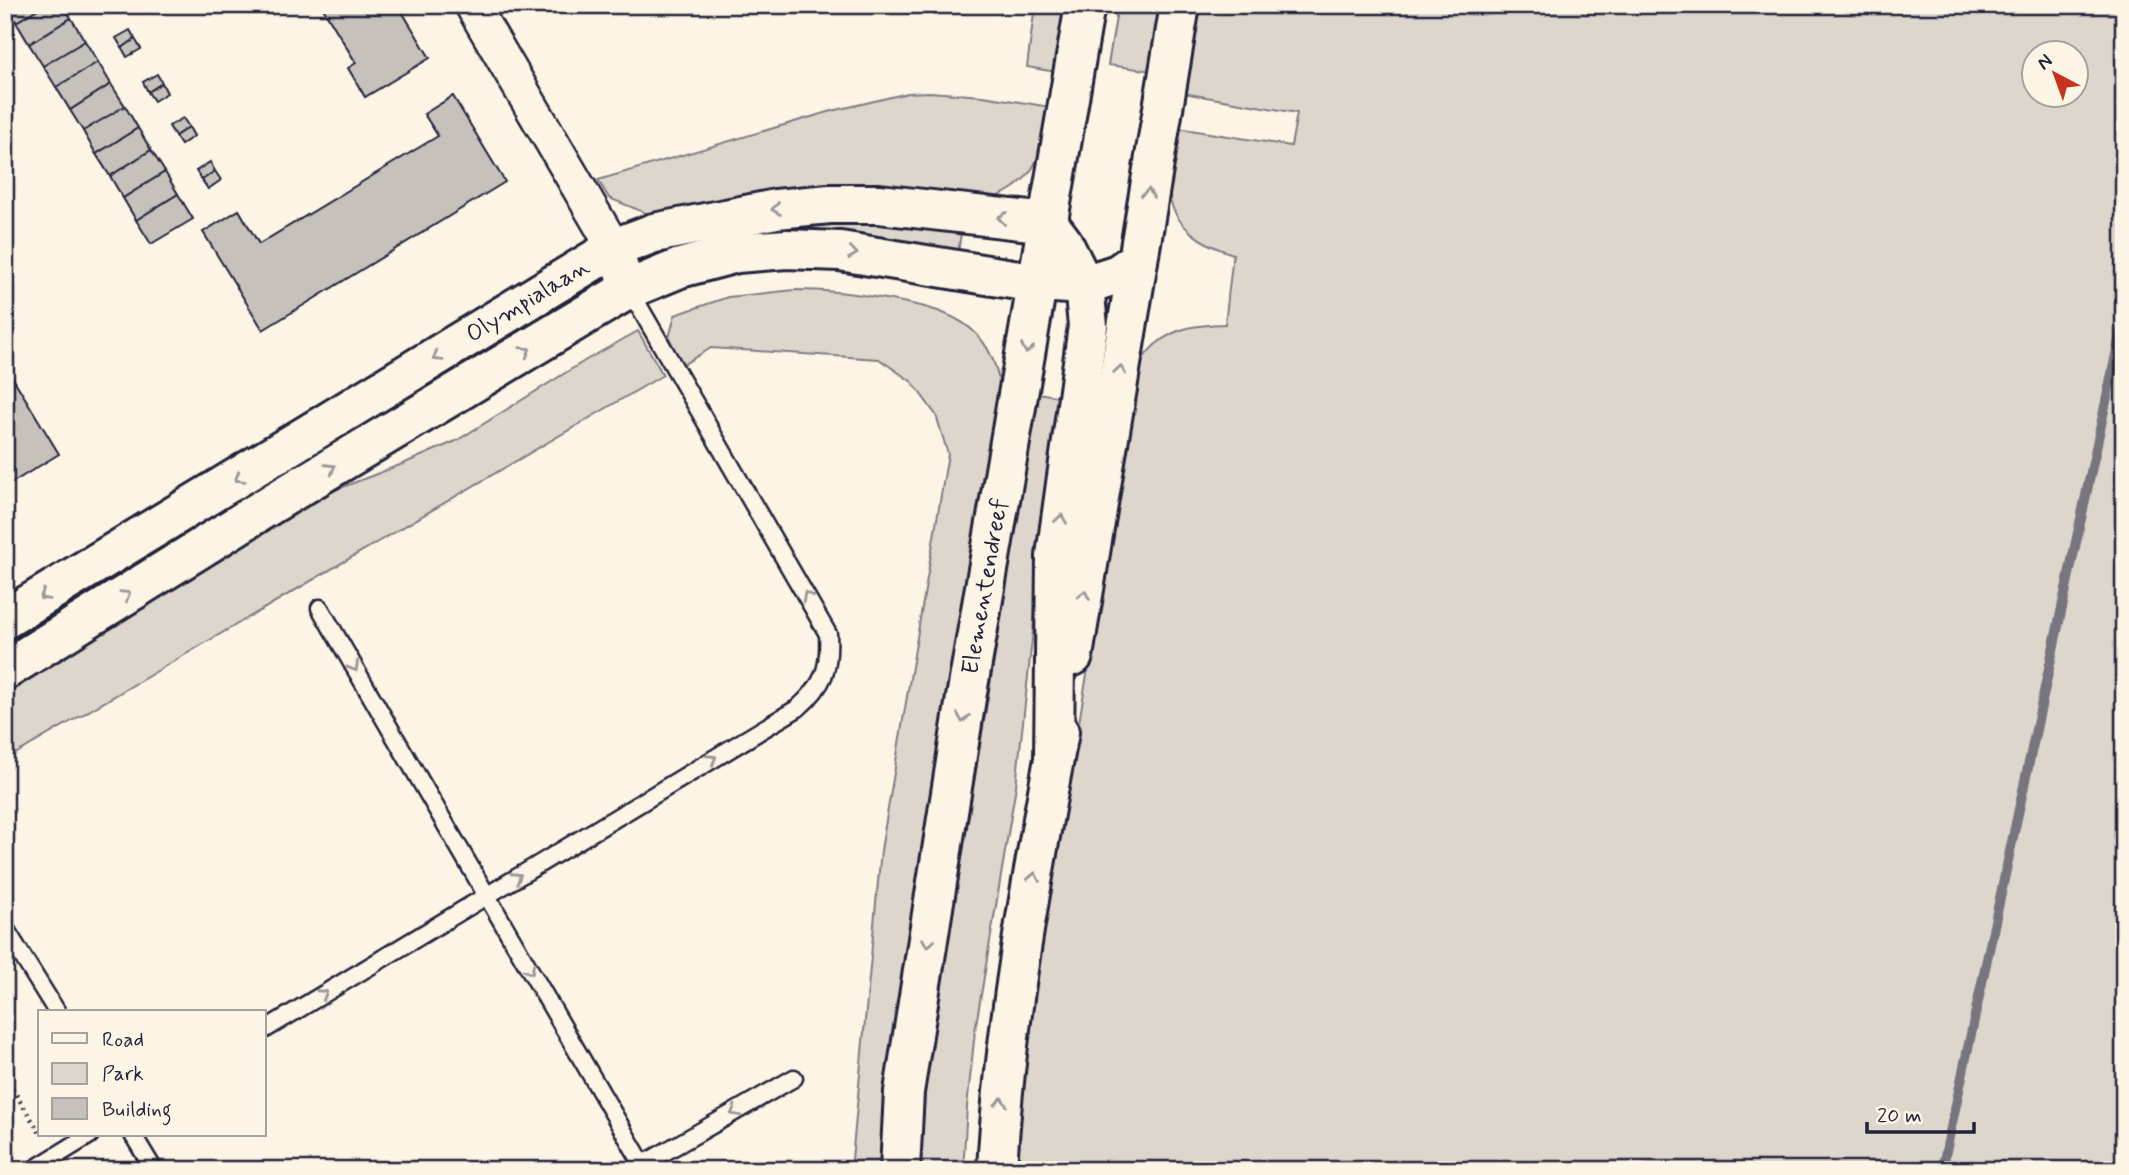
<svg xmlns="http://www.w3.org/2000/svg" width="2129" height="1175" viewBox="0 0 2129 1175" font-family="Mynerve,sans-serif">
<rect width="100%" height="100%" fill="#fcf5e5"/>
<filter id="ink" filterUnits="userSpaceOnUse"><feTurbulence type="fractalNoise" baseFrequency=".0143" numOctaves="2"/><feDisplacementMap in="SourceGraphic" scale="14" xChannelSelector="R" yChannelSelector="G"/><feConvolveMatrix kernelMatrix="1 2 1 2 8 2 1 2 1" color-interpolation-filters="sRGB"/></filter>
<g filter="url(#ink)">
<path fill="#dcd6cc" stroke="#7f7c84" stroke-width="2" fill-rule="evenodd" d="M 1035,5 L 1067,5 L 1056,72 L 1027,67 Z
M 1118,5 L 1162,5 L 1152,71 L 1108,65 Z
M 1198,5 L 2124,5 L 2124,1170 L 1014,1170 L 1029,1023 L 1139,362 C 1145,357 1149,350 1155,345 C 1177,326 1199,325 1225,324 L 1233,254 C 1204,245 1173,227 1169,193 C 1166,172 1174,148 1177,128 L 1291,146 L 1297,113 L 1183,93 ZM 2035,52 L 2076,52 L 2076,94 L 2035,94 Z
M 929,92 L 983,96 L 1050,107 C 1040,160 1037,183 982,203 L 658,218 L 609,198 L 598,180 L 828,112 L 908,93 Z
M 812,216 L 962,227 L 957,259 L 770,238 L 745,225 Z
M 795,290 C 826,290 855,293 886,299 C 944,309 993,321 1000,390 L 883,1170 L 851,1170 L 881,850 L 948,454 L 936,415 L 912,382 L 879,359 L 711,348 L 682,365 L 669,338 L 675,315 L 728,297 Z
M 545,310 L 553,322 L 5,655 L 5,637 Z
M 638,331 L 663,375 L 5,760 L 5,679 L 322,495 L 405,463 L 456,441 L 586,360 Z
M 1038,393 L 1067,398 L 1037,594 L 1016,786 L 975,1031 L 967,1107 L 963,1170 L 919,1170 L 927,1068 Z"/>
<g fill="none" stroke-linecap="round" stroke-linejoin="round">
<path stroke="#78757e" stroke-width="10" d="M 1942,1170 L 2124,317"/>
</g>
<path fill="#c6c1bb" stroke="#22223b" stroke-width="2" d="M 6,5 L 44,5 L 16,22 Z
M 44,5 L 63,5 L 71,18 L 29,44 L 16,22 Z
M 96,5 L 113,5 L 101,13 Z
M 321,5 L 398,5 L 430,58 L 365,97 L 348,68 L 356,63 Z
M 71,18 L 85,41 L 43,66 L 29,44 Z
M 130,30 L 135,39 L 122,48 L 116,38 Z
M 135,39 L 141,49 L 127,57 L 122,48 Z
M 85,41 L 98,62 L 56,87 L 43,66 Z
M 98,62 L 111,84 L 70,110 L 56,87 Z
M 157,74 L 162,83 L 148,92 L 143,82 Z
M 162,83 L 167,93 L 154,101 L 148,92 Z
M 111,84 L 125,106 L 83,131 L 70,110 Z
M 453,96 L 505,182 L 263,330 L 203,232 L 239,210 L 259,244 L 438,136 L 424,114 Z
M 125,106 L 138,128 L 96,154 L 83,131 Z
M 183,118 L 189,127 L 175,136 L 169,126 Z
M 189,127 L 194,136 L 181,145 L 175,136 Z
M 138,128 L 151,150 L 110,176 L 96,154 Z
M 151,150 L 165,172 L 123,198 L 110,176 Z
M 210,162 L 215,171 L 202,180 L 196,171 Z
M 215,171 L 221,180 L 208,189 L 202,180 Z
M 165,172 L 178,194 L 136,220 L 123,198 Z
M 178,194 L 193,219 L 151,244 L 136,220 Z
M 5,365 L 59,454 L 5,487 Z"/>
<g fill="none" stroke-linecap="round" stroke-linejoin="round">
<g stroke="#22223b" stroke-width="21">
<path id="lane" d="M 320,608 L 646,1170
M 5,928 L 57,1012
M 264,1030 L 798,708 C 824,685 830,669 828,634 L 629,289
M 133,1135 L 154,1170
M 635,1169 L 794,1078
M 33,1170 L 90,1135"/>
</g>
<g stroke="#22223b" stroke-width="38">
<path id="street" d="M 472,5 L 614,248 L 629,289"/>
</g>
<g stroke="#22223b" stroke-width="44">
<g id="secondary">
<path id="s1" d="M 5,619 L 614,248 L 654,233 L 776,209 L 830,204 L 879,204 L 1048,223 L 1063,243 L 1084,285 L 1088,326 L 1056,556 L 1054,758"/>
<path d="M 1073,656 L 1180,5"/>
<path d="M 5,670 L 273,503 L 592,311 L 629,289 L 680,268 L 737,253 L 786,249 L 840,251 L 1024,281 L 1084,285 L 1118,274 L 1138,260"/>
<path id="s2" d="M 900,1170 L 904,1092 L 966,698 L 1085,5"/>
<path d="M 997,1170 C 1005,1023 1032,877 1059,732"/>
</g>
</g>
<path stroke="#22223b" stroke-width="4.5" stroke-dasharray="2 5" stroke-linecap="butt" d="M 5,1077 L 40,1133"/>
<use href="#lane" stroke="#fcf5e5" stroke-width="16"/>
<use href="#street" stroke="#fcf5e5" stroke-width="33"/>
<use href="#secondary" stroke="#fcf5e5" stroke-width="38"/>
</g>
<defs><path id="oneway-chevron" d="M-2-3.5L2.5 0L-2 3.5" fill="none" stroke-width="1.6" stroke-linecap="round" stroke-linejoin="round" transform="scale(1.75)"/></defs>
<g stroke="#9a9698">
<use href="#oneway-chevron" transform="translate(1148 193) rotate(-81)"/>
<use href="#oneway-chevron" transform="translate(776 209) rotate(172)"/>
<use href="#oneway-chevron" transform="translate(1002 218) rotate(-173)"/>
<use href="#oneway-chevron" transform="translate(853 253) rotate(8)"/>
<use href="#oneway-chevron" transform="translate(1027 349) rotate(100)"/>
<use href="#oneway-chevron" transform="translate(526 351) rotate(-32)"/>
<use href="#oneway-chevron" transform="translate(437 357) rotate(148)"/>
<use href="#oneway-chevron" transform="translate(1120 370) rotate(-81)"/>
<use href="#oneway-chevron" transform="translate(331 468) rotate(-31)"/>
<use href="#oneway-chevron" transform="translate(239 478) rotate(149)"/>
<use href="#oneway-chevron" transform="translate(1061 519) rotate(-81)"/>
<use href="#oneway-chevron" transform="translate(126 595) rotate(-32)"/>
<use href="#oneway-chevron" transform="translate(1084 595) rotate(-80)"/>
<use href="#oneway-chevron" transform="translate(44 596) rotate(149)"/>
<use href="#oneway-chevron" transform="translate(807 596) rotate(-119)"/>
<use href="#oneway-chevron" transform="translate(354 667) rotate(60)"/>
<use href="#oneway-chevron" transform="translate(963 718) rotate(99)"/>
<use href="#oneway-chevron" transform="translate(712 759) rotate(-31)"/>
<use href="#oneway-chevron" transform="translate(517 877) rotate(-31)"/>
<use href="#oneway-chevron" transform="translate(1034 877) rotate(-80)"/>
<use href="#oneway-chevron" transform="translate(928 943) rotate(99)"/>
<use href="#oneway-chevron" transform="translate(530 970) rotate(60)"/>
<use href="#oneway-chevron" transform="translate(323 994) rotate(-31)"/>
<use href="#oneway-chevron" transform="translate(1001 1102) rotate(-86)"/>
<use href="#oneway-chevron" transform="translate(735 1112) rotate(150)"/>
</g>
</g>
<g text-anchor="middle" dominant-baseline="central" stroke-width="6" stroke-linejoin="round" paint-order="stroke">
<g font-size="24" fill="#22223b" stroke="#fcf5e5">
<text stroke="none"><textPath href="#s1" startOffset="612">Olympialaan</textPath></text>
<text stroke="none"><textPath href="#s2" startOffset="590">Elementendreef</textPath></text>
</g>
</g>
<rect width="2129" height="1175" fill="none" stroke="#fcf5e5" stroke-width="28"/>
<rect x="14" y="14" width="2101" height="1147" fill="none" stroke="#22223b" stroke-width="2.5" filter="url(#ink)"/>
<rect x="38" y="1010" width="228" height="126" fill="#fcf5e5" stroke="#a5a1a1" stroke-width="2"/>
<rect x="52" y="1033" width="35" height="10" fill="#fcf5e5" stroke="#a5a1a1" stroke-width="2"/>
<text x="102" y="1046" font-size="21" fill="#22223b">Road</text>
<rect x="52" y="1063" width="35" height="21" fill="#dcd6cc" stroke="#a5a1a1" stroke-width="2"/>
<text x="102" y="1080" font-size="21" fill="#22223b">Park</text>
<rect x="52" y="1098" width="35" height="21" fill="#c6c1bb" stroke="#a5a1a1" stroke-width="2"/>
<text x="102" y="1116" font-size="21" fill="#22223b">Building</text>
<g transform="translate(2055 74) rotate(319)"><circle r="33" fill="#fcf5e5" stroke="#a5a1a1" stroke-width="2"/>
<path d="M0-5L12 26L0 18L-12 26Z" fill="#c8321e"/>
<text y="-10" font-size="19" font-weight="bold" text-anchor="middle" fill="#22223b">N</text>
</g>
<path d="M1867 1122v10h107v-10" fill="none" stroke="#22223b" stroke-width="3.5"/>
<text x="1877" y="1122" font-size="21" fill="#22223b" stroke="#fcf5e5" stroke-width="5" paint-order="stroke">20 m</text>
</svg>
